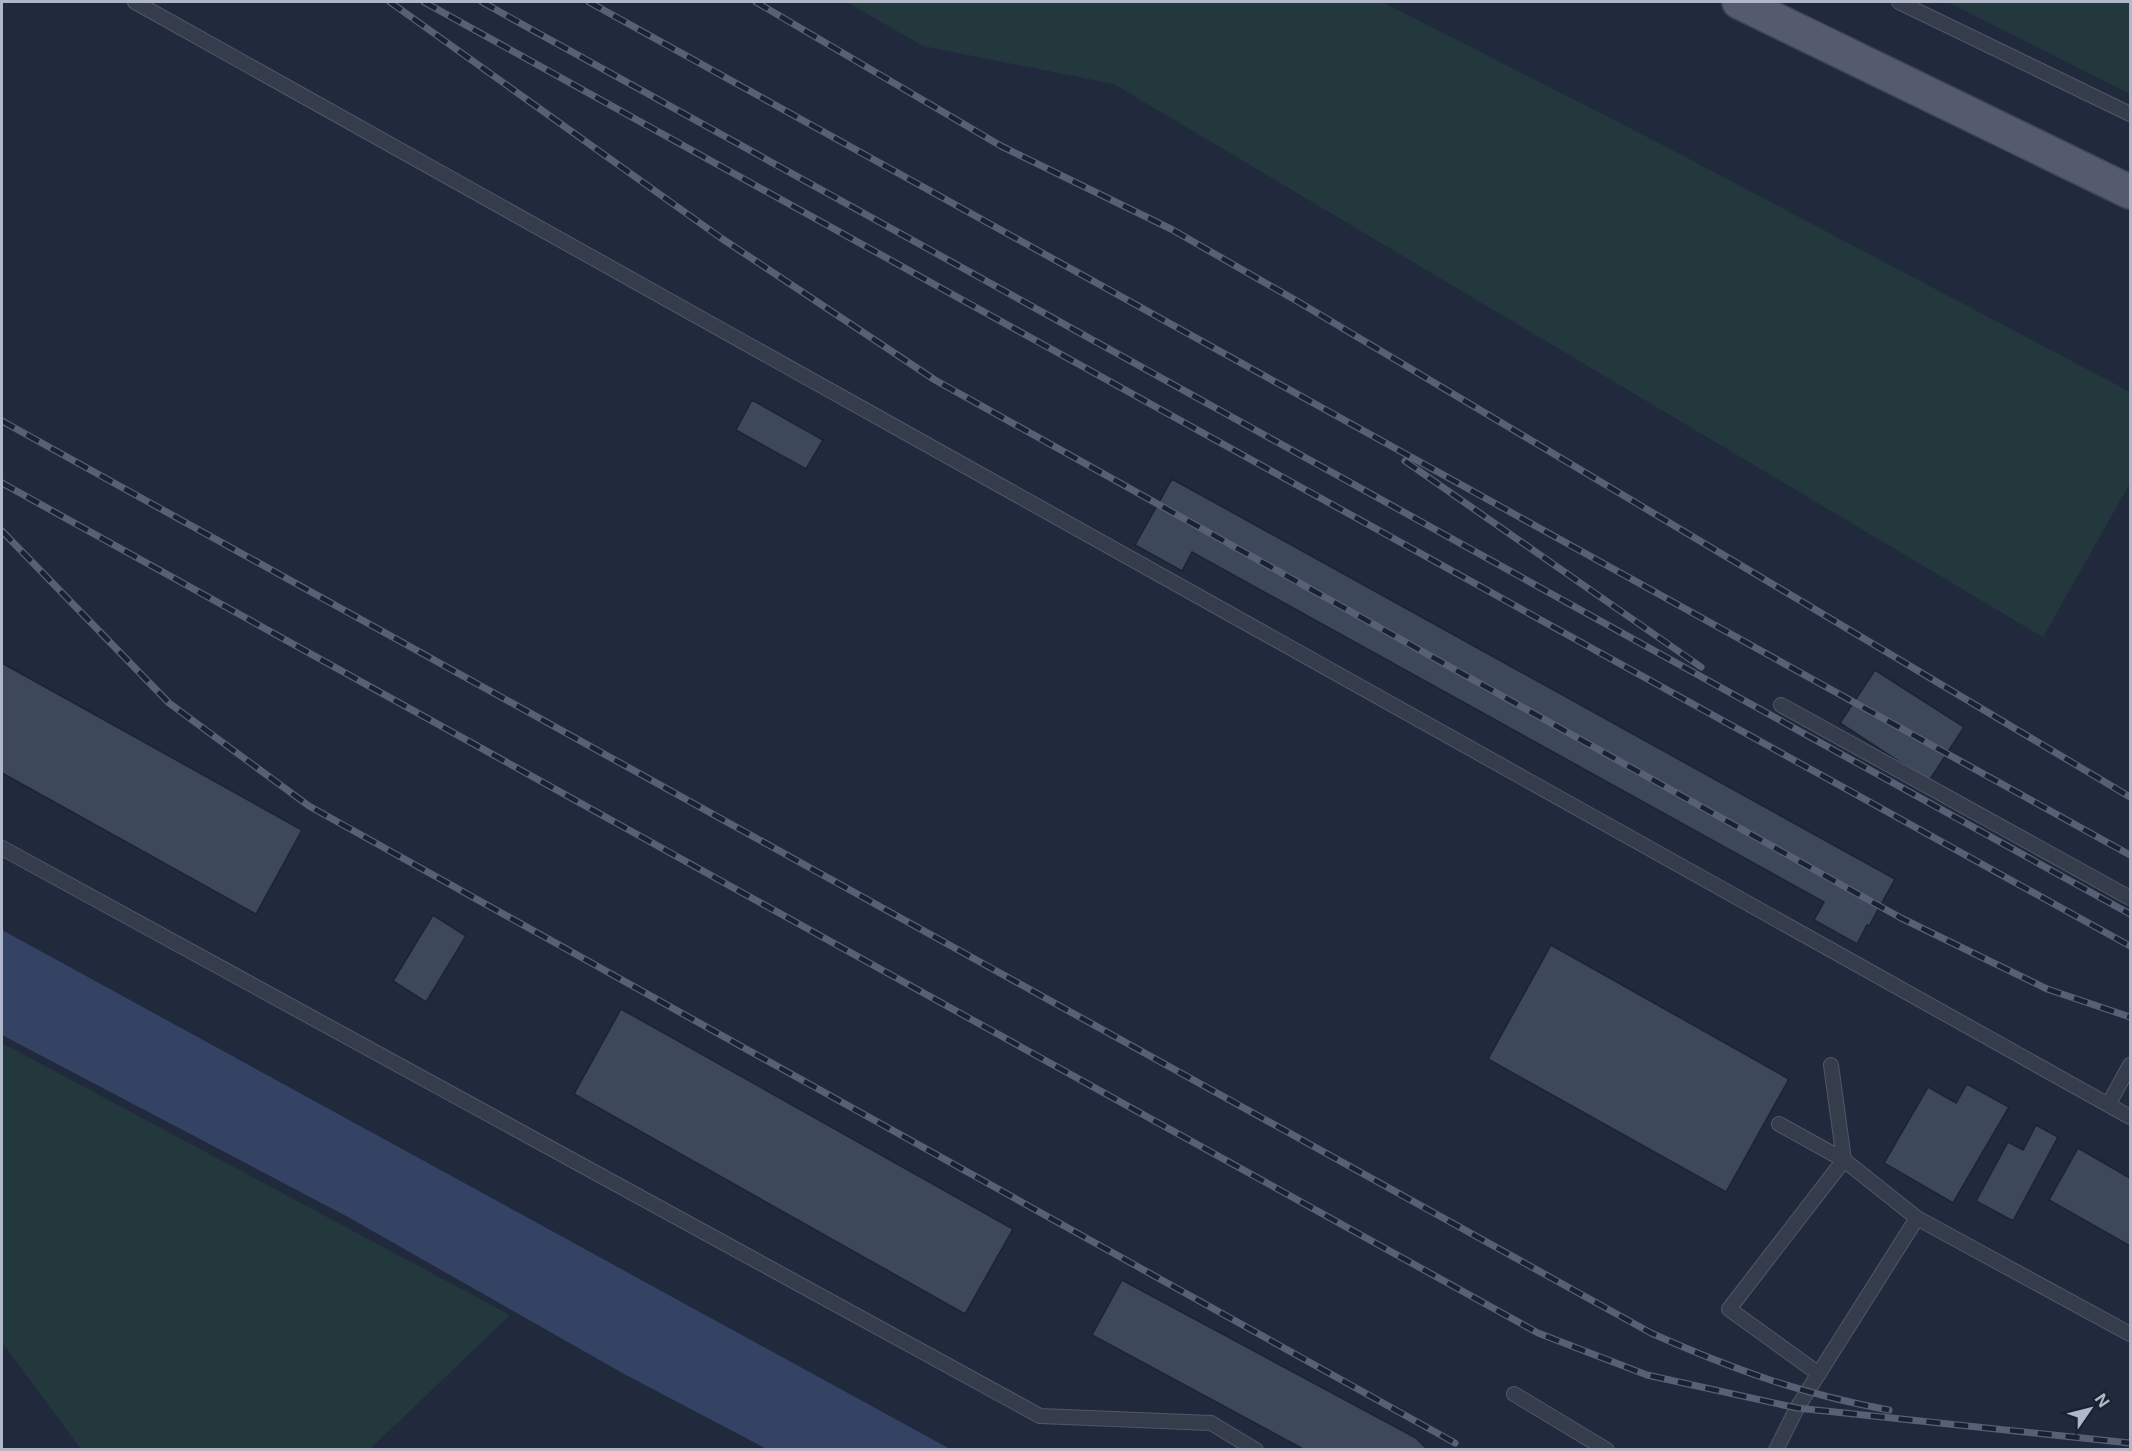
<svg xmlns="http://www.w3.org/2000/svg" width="2132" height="1451" viewBox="0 0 2132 1451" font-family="Inter,sans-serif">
<rect width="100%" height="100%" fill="#212a3c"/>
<path fill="#23383d" d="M 847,2 L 1382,2 L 1655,141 L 2130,392 L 2130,483 L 2043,637 L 1114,84 L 923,46 Z
M 1948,2 L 2130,2 L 2130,94 Z
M 2,1043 L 510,1315 L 370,1449 L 81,1449 L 2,1342 Z"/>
<path fill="#344364" d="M 2,930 L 950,1449 L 767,1449 L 626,1375 L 348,1217 L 2,1035 Z"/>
<path fill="#3d485b" stroke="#1c2433" stroke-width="1.5" d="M 752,400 L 823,440 L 806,469 L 736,430 Z
M 1172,479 L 1895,879 L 1869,926 L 1867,925 L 1857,944 L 1814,920 L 1824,902 L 1192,552 L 1182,571 L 1135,545 Z
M 2,663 L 302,830 L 256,914 L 2,773 Z
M 1875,670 L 1964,727 L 1929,781 L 1840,723 Z
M 433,915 L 466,936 L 426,1002 L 393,981 Z
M 1551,945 L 1789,1079 L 1726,1192 L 1488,1059 Z
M 621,1009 L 1013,1229 L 965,1314 L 574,1094 Z
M 1967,1084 L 2009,1107 L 1953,1203 L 1884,1163 L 1928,1087 L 1956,1103 Z
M 2036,1125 L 2058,1137 L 2013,1221 L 1976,1201 L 2008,1142 L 2023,1150 Z
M 2078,1148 L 2130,1178 L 2130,1246 L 2049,1200 Z
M 1122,1280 L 1416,1438 L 1428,1450 L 1305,1450 L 1092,1335 Z"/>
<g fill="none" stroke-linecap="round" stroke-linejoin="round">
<g stroke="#505767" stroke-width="16">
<path id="service" d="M 135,2 L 2130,1117
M 1899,2 L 2130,114
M 1781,705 L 2130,898
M 2,848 L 1040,1416 L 1211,1423 L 1256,1450
M 2108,1105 L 2130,1065
M 1779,1124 L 1844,1160 L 1831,1065
M 1819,1374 L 1729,1309 L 1844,1160 L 1917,1218
M 1514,1394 L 1607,1450
M 1776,1450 L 1797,1408 L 1917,1218 L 2130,1334"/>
</g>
<g stroke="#3e4655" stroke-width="36">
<path id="primary" d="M 1739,2 L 2130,192"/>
</g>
<use href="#service" stroke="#353d4c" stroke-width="14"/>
<use href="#primary" stroke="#535b6c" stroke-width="33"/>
<g stroke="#576074" stroke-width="7">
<path id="rail" d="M 390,2 L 721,238 L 935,380 L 1901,918 L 2047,989 L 2130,1017
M 424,2 L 2130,946
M 482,2 L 2130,914
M 589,2 L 2130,855
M 756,2 L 1001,146 L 1171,229 L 1297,301 L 2130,797
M 2,421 L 1651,1333 C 1732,1369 1801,1394 1889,1410
M 1405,461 L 1701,667
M 2,483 L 1538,1333 L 1647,1375 L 1797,1408 L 2130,1443
M 2,531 L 169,703 L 309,806 L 1455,1443"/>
</g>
<use href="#rail" stroke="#1a2231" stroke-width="4.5" stroke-dasharray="14" stroke-linecap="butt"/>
</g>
<rect width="2132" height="1451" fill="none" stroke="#b0b7c8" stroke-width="6"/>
<g transform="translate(2090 1409) rotate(55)" stroke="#1a2231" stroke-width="4.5" paint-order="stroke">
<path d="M0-4.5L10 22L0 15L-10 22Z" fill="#b0b7c8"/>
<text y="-9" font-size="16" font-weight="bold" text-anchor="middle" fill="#b0b7c8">N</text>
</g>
</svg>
